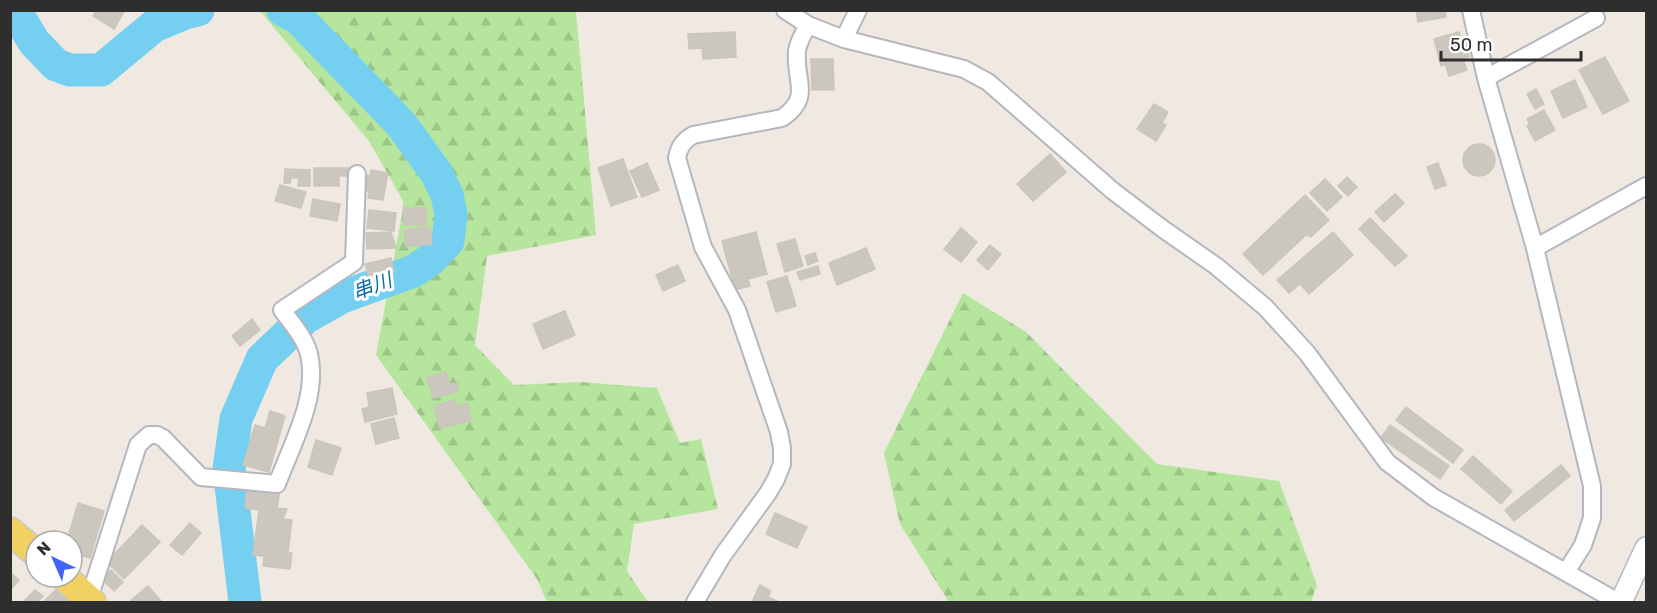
<svg xmlns="http://www.w3.org/2000/svg" width="1657" height="613" viewBox="0 0 1657 613" font-family="Rubik,'Noto Sans JP',sans-serif">
<defs>
<pattern id="forest-firs" width="22" height="20" patternUnits="userSpaceOnUse" patternTransform="scale(1.5)"><rect width="22" height="20" fill="#b6e59e"/><path d="M5 1l3.5 6h-7zM16 11l3.5 6h-7z" fill="#9dc588"/></pattern>
</defs>
<rect width="100%" height="100%" fill="#efe9e1"/>
<path fill="url(#forest-firs)" d="M 260,11 L 576,11 L 596,235 L 487,256 L 475,345 L 514,385 L 580,382 L 657,388 L 680,443 L 701,439 L 718,509 L 634,524 L 627,571 L 648,602 L 547,602 L 537,579 L 376,355 L 403,209 L 403,201 L 369,141 Z
M 963,293 L 1026,332 L 1157,464 L 1279,481 L 1317,585 L 1311,602 L 949,602 L 900,524 L 884,453 Z"/>
<g fill="none" stroke-linecap="round" stroke-linejoin="round">
<path stroke="#75cff0" stroke-width="33" d="M 15,10 L 34,42 L 56,65 L 70,70 L 101,70 L 154,26 L 185,13 L 198,10
M 245,602 L 229,469 L 236,419 L 262,359 L 305,318 L 342,297 L 414,271 L 430,260 L 448,241 L 451,214 L 447,195 L 437,174 L 401,124 L 298,18 L 283,10"/>
</g>
<path fill="#cbc7bf" stroke="#cbc5ba" stroke-width="1.5" d="M 96,10 L 125,10 L 114,29 L 93,16 Z
M 1416,10 L 1445,10 L 1446,17 L 1418,22 Z
M 735,32 L 736,57 L 703,59 L 702,48 L 689,49 L 688,34 Z
M 1459,32 L 1463,45 L 1471,43 L 1473,52 L 1468,53 L 1469,57 L 1463,59 L 1467,70 L 1449,76 L 1445,64 L 1441,66 L 1434,39 Z
M 1605,57 L 1629,101 L 1603,114 L 1579,70 Z
M 811,59 L 833,59 L 834,90 L 812,90 Z
M 1575,80 L 1587,107 L 1563,118 L 1551,91 Z
M 1536,89 L 1544,104 L 1535,109 L 1527,94 Z
M 1154,104 L 1168,112 L 1162,123 L 1166,125 L 1156,141 L 1137,129 Z
M 1544,110 L 1555,130 L 1535,141 L 1527,126 L 1530,124 L 1527,119 Z
M1463 160a16 16 0 1 1 32 0a16 16 0 1 1-32 0Z
M 1050,154 L 1066,172 L 1033,201 L 1017,184 Z
M 623,159 L 637,197 L 611,206 L 598,168 Z
M 647,163 L 659,190 L 642,197 L 630,171 Z
M 1438,163 L 1446,185 L 1435,189 L 1427,167 Z
M 314,168 L 349,168 L 349,176 L 339,176 L 339,186 L 314,186 Z
M 285,169 L 310,170 L 310,186 L 298,186 L 299,178 L 291,178 L 290,183 L 284,183 Z
M 371,170 L 388,173 L 383,200 L 368,198 L 369,191 L 363,190 L 365,175 L 370,176 Z
M 1347,177 L 1357,187 L 1348,196 L 1338,186 Z
M 1325,179 L 1342,197 L 1327,211 L 1310,193 Z
M 280,185 L 306,192 L 301,208 L 275,201 Z
M 1395,194 L 1404,203 L 1384,222 L 1375,212 Z
M 1305,195 L 1329,220 L 1311,237 L 1306,235 L 1263,275 L 1243,254 Z
M 313,199 L 340,204 L 337,221 L 310,216 Z
M 403,208 L 426,208 L 426,225 L 404,225 Z
M 369,210 L 396,213 L 394,231 L 367,228 Z
M 1370,218 L 1407,256 L 1395,266 L 1359,229 Z
M 430,227 L 432,244 L 406,247 L 404,230 Z
M 961,228 L 977,242 L 961,262 L 944,249 Z
M 391,232 L 396,248 L 367,249 L 366,233 Z
M 756,232 L 767,274 L 748,279 L 750,286 L 735,290 L 722,241 Z
M 1333,232 L 1353,255 L 1309,294 L 1300,284 L 1289,293 L 1277,280 Z
M 795,239 L 803,266 L 785,272 L 777,244 Z
M 990,245 L 1001,254 L 988,270 L 977,260 Z
M 866,248 L 875,269 L 837,285 L 829,263 Z
M 815,253 L 818,261 L 808,265 L 805,256 Z
M 391,258 L 394,273 L 369,279 L 365,264 Z
M 678,265 L 685,281 L 663,291 L 656,275 Z
M 818,266 L 820,274 L 800,280 L 797,272 Z
M 787,276 L 796,306 L 776,312 L 767,282 Z
M 565,311 L 575,335 L 543,349 L 533,324 Z
M 252,319 L 260,330 L 240,346 L 232,336 Z
M 446,372 L 450,384 L 459,383 L 456,392 L 433,398 L 427,377 Z
M 392,388 L 397,414 L 365,422 L 362,409 L 369,407 L 367,393 Z
M 455,400 L 457,406 L 467,403 L 472,420 L 440,428 L 434,406 Z
M 1406,407 L 1463,450 L 1453,463 L 1396,420 Z
M 270,411 L 285,416 L 269,472 L 243,465 L 255,425 L 265,428 Z
M 394,418 L 399,438 L 376,444 L 371,424 Z
M 1390,425 L 1449,466 L 1440,479 L 1381,438 Z
M 316,440 L 341,448 L 332,475 L 308,467 Z
M 1473,456 L 1512,491 L 1501,504 L 1461,469 Z
M 1561,465 L 1570,476 L 1514,521 L 1505,510 Z
M 247,487 L 280,491 L 277,508 L 287,509 L 283,519 L 292,520 L 288,553 L 292,553 L 290,569 L 263,566 L 264,556 L 253,555 L 259,510 L 245,508 Z
M 78,503 L 104,511 L 90,558 L 72,553 L 72,541 L 67,541 Z
M 775,513 L 807,527 L 797,548 L 766,534 Z
M 190,523 L 201,533 L 182,555 L 170,545 Z
M 142,525 L 160,542 L 124,579 L 107,562 Z
M 111,570 L 123,582 L 114,591 L 102,579 Z
M 10,572 L 19,580 L 10,590 Z
M 760,585 L 771,591 L 768,597 L 779,602 L 752,602 Z
M 148,586 L 162,602 L 129,602 Z
M 57,589 L 71,602 L 43,602 Z
M 35,590 L 43,596 L 37,602 L 23,602 Z"/>
<g fill="none" stroke-linecap="round" stroke-linejoin="round">
<g stroke="#b4b7c1" stroke-width="20">
<path id="minor" d="M 785,10 L 808,25 L 844,39 L 964,69 L 988,82 L 1113,191 L 1163,229 L 1216,266 L 1265,307 L 1307,353 L 1387,462 L 1433,497 L 1618,602
M 1471,10 L 1486,78 L 1535,248 L 1592,486 L 1592,518 L 1583,545 L 1566,572
M 844,39 L 858,10
M 1486,78 L 1596,18
M 1535,248 L 1646,186
M 89,599 L 138,445 L 149,435 L 157,435 L 163,438 L 201,477 L 277,484 C 292,444 319,396 309,354 C 305,338 291,322 282,310 L 354,262 L 357,174
M 695,602 L 723,555 L 768,493 L 776,479 L 782,464 L 782,448 L 779,432 L 737,310 L 703,247 L 677,158 C 679,147 683,141 693,135 L 782,118 C 813,97 794,80 797,51 C 798,42 804,33 808,25"/>
</g>
<g stroke="#b4b7c1" stroke-width="24">
<path id="tertiary" d="M 1621,602 L 1646,548"/>
</g>
<g stroke="#c9c9c9" stroke-width="30">
<path id="primary" d="M 10,531 L 36,553
M 64,577 L 92,602"/>
</g>
<use href="#minor" stroke="#fff" stroke-width="16"/>
<use href="#tertiary" stroke="#fff" stroke-width="21"/>
<use href="#primary" stroke="#f2d163" stroke-width="27"/>
</g>
<g text-anchor="middle" dominant-baseline="central" stroke-width="6" stroke-linejoin="round" paint-order="stroke">
<g font-size="20" font-style="italic" fill="#0d6fa3" stroke="#fff">
<text transform="translate(372 286) rotate(-20)">串川</text>
</g>
</g>
<rect width="1657" height="613" fill="none" stroke="#2e2e2e" stroke-width="24"/>
<g transform="translate(54 559) rotate(316)"><circle r="28" fill="#ffffff" stroke="#ababab" stroke-width="1.5"/>
<path d="M0-4.5L10 22L0 15L-10 22Z" fill="#4264fb"/>
<text y="-9" font-size="16" font-weight="bold" text-anchor="middle" fill="#2e2e2e">N</text>
</g>
<path d="M1441 51v9h140v-9" fill="none" stroke="#2e2e2e" stroke-width="3"/>
<text x="1450" y="51" font-size="18" fill="#2e2e2e" stroke="#ffffff" stroke-width="4.5" paint-order="stroke">50 m</text>
</svg>
